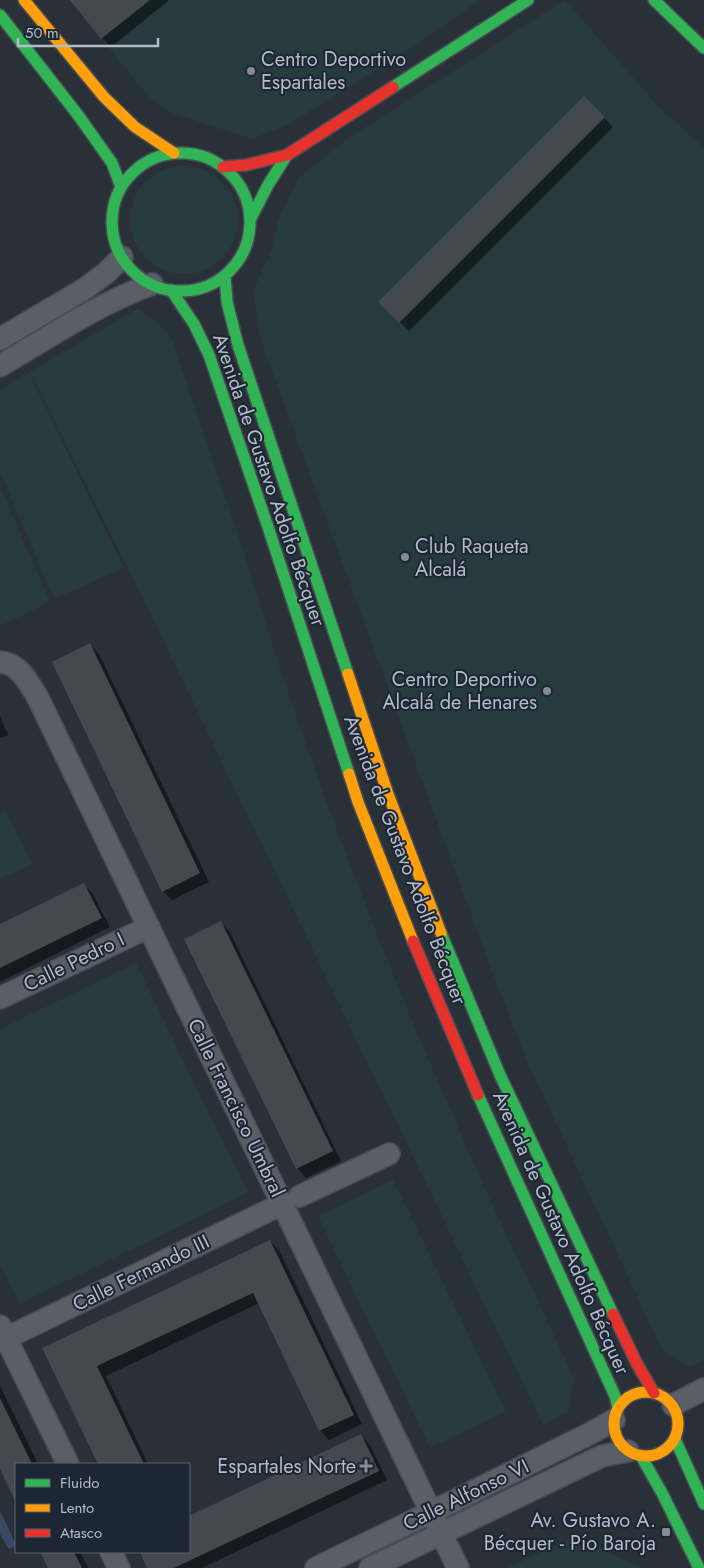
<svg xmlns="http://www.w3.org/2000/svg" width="704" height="1568" viewBox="0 0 704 1568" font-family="Jost,sans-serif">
<rect width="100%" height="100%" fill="#2a3038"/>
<path fill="#273a3e" d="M 70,0 L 480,0 L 416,45 L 289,124 L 252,139 L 172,113 L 149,97 Z
M 565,0 L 657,105 L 704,148 L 704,1360 L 689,1367 L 662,1349 L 527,1061 L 490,966 L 260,338 L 253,290 L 271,252 L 278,221 L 300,177 L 347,139 Z
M130 220a54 54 0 1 1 108 0a54 54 0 1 1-108 0Z
M 137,309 C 154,319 162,326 173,342 L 243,550 L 282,675 L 326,801 L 370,917 L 416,1031 L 486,1191 L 574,1378 L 567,1412 L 543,1425 L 127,566 L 30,372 Z
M 29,373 L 124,568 L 54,599 L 0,471 L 0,390 Z
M 0,487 L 50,602 L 0,626 Z
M 5,809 L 32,864 L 0,879 L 0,812 Z
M 136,963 L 248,1193 L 19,1304 L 0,1264 L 0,1029 Z
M 393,1180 L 506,1411 L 430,1448 L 318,1216 Z
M 574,1537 L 642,1568 L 507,1568 Z"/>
<path fill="#384963" d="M 0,1511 L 16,1544 L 16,1546 L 9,1549 L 0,1534 Z"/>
<path fill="#0007" d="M 72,0 L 168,0 L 167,2 L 111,47 L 102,38 Z
M 584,98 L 613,127 L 409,331 L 380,302 Z
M 90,645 L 99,654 L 209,882 L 172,900 L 163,891 Z
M 0,716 L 8,735 L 0,738 Z
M 83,884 L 92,893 L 110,927 L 0,982 L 0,926 Z
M 221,923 L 230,932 L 341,1161 L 306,1178 L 297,1168 Z
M 270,1241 L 279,1250 L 362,1424 L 329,1440 L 320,1430 L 259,1303 L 106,1376 L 148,1464 L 99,1464 L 44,1348 Z
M 0,1386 L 38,1464 L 16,1464 L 16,1500 L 0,1466 Z
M 361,1436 L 370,1445 L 387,1480 L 202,1568 L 149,1568 L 141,1552 L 189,1552 L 189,1518 Z
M 41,1552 L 80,1552 L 88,1568 L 49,1568 Z"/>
<path fill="#444950" d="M 70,0 L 150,0 L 101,39 Z
M 584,96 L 605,117 L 399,323 L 378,302 Z
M 90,643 L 200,873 L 162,892 L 52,662 Z
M 84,883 L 102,918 L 0,968 L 0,924 Z
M 221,921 L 333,1151 L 296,1169 L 184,939 Z
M 270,1240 L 354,1415 L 319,1431 L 253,1293 L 97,1366 L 144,1464 L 98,1464 L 42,1348 Z
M 0,1398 L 32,1464 L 16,1464 L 16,1503 L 0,1469 Z
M 361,1434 L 379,1471 L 174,1568 L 147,1568 L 140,1552 L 189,1552 L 189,1516 Z
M 40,1552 L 74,1552 L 82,1568 L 48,1568 Z"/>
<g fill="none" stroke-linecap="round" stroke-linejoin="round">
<g stroke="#484c53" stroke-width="24">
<path id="street" d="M 0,339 L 86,288 L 106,273 L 122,257
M 0,366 C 49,337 98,304 152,284
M 0,662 C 19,663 29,683 38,698 L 458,1568
M 0,998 L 149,927
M 300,1196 L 389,1154
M 0,1326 L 68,1464
M 0,1341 L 282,1204
M 673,1405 L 704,1389
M 111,1552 L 119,1568
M 316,1568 L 462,1497 L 591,1433 L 614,1420
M 370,1568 L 602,1456 L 628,1451"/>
</g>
<g stroke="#484c53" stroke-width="14">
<path id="fast" d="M 654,0 L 704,48
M 0,15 L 78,115 L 112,163 L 121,187
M 393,87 L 528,0
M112 222a69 69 0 1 1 138 0a69 69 0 1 1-138 0Z
M 251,218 L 268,185 L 287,155
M 225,276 L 227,302 L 238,345 L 348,674
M 171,290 L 194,324 L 209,355 L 267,524 L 349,774
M 441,933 L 500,1075 L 613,1314
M 478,1095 L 615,1396 L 618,1408
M 675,1439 L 704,1504
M 641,1456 L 662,1493 L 699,1568"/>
</g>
<g stroke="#484c53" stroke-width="14">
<path id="slow" d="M 24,0 L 104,97 L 135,127 L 174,153
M 348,674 L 388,794 L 441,933
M 349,774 L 358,802 L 413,941
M614 1424a32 32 0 1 1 64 0a32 32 0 1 1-64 0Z"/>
</g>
<g stroke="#484c53" stroke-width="14">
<path id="jam" d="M 223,167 L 246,165 L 287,155 L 393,87
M 413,941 L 478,1095
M 613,1314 L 637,1364 L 654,1393"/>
</g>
<use href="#street" stroke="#5a5e66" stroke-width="21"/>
<use href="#fast" stroke="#30b455" stroke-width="11"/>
<use href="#slow" stroke="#ff9f0a" stroke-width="11"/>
<use href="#jam" stroke="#e5322d" stroke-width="11"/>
</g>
<g fill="#848b96" stroke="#1d2633" stroke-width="2">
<circle cx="251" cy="71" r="5"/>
<circle cx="405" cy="557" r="5"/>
<circle cx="547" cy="691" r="5"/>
<path d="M363.5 1458.5h5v5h5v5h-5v5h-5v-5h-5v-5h5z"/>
<rect x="661" y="1527" width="10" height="10" rx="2.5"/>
</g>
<g text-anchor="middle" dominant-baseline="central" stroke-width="4" stroke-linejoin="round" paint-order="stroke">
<g font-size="20" fill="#b4bcc9" stroke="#1d2633" text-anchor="end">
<text x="261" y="59" text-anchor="start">Centro Deportivo<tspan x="261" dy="23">Espartales</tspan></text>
<text x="415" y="546" text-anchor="start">Club Raqueta<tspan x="415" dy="23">Alcalá</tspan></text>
<text x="537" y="679">Centro Deportivo<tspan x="537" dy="23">Alcalá de Henares</tspan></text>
<text x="356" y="1466">Espartales Norte</text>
<text x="656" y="1520">Av. Gustavo A.<tspan x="656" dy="23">Bécquer - Pío Baroja</tspan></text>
</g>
<g font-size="20" fill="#b4bcc9" stroke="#1d2633">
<text transform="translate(269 480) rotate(71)">Avenida de Gustavo Adolfo Bécquer</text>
<text transform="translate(405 860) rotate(69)">Avenida de Gustavo Adolfo Bécquer</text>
<text transform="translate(74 962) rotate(-26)">Calle Pedro I</text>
<text transform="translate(236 1108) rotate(64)">Calle Francisco Umbral</text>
<text transform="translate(561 1233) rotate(66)">Avenida de Gustavo Adolfo Bécquer</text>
<text transform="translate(141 1273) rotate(-26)">Calle Fernando III</text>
<text transform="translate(466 1495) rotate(-26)">Calle Alfonso VI</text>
</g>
</g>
<rect x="15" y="1463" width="175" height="90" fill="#1d2633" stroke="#59626f"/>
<rect x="25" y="1479" width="25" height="8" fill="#30b455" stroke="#59626f"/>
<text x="60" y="1488" font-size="15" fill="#b4bcc9">Fluido</text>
<rect x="25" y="1504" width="25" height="8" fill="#ff9f0a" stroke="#59626f"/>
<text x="60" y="1513" font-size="15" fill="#b4bcc9">Lento</text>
<rect x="25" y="1529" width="25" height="8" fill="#e5322d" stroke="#59626f"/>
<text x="60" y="1538" font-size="15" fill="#b4bcc9">Atasco</text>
<path d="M18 38v8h140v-8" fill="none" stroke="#b4bcc9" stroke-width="2.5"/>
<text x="25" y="38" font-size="15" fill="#b4bcc9" stroke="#1d2633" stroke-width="4" paint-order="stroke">50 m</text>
</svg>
